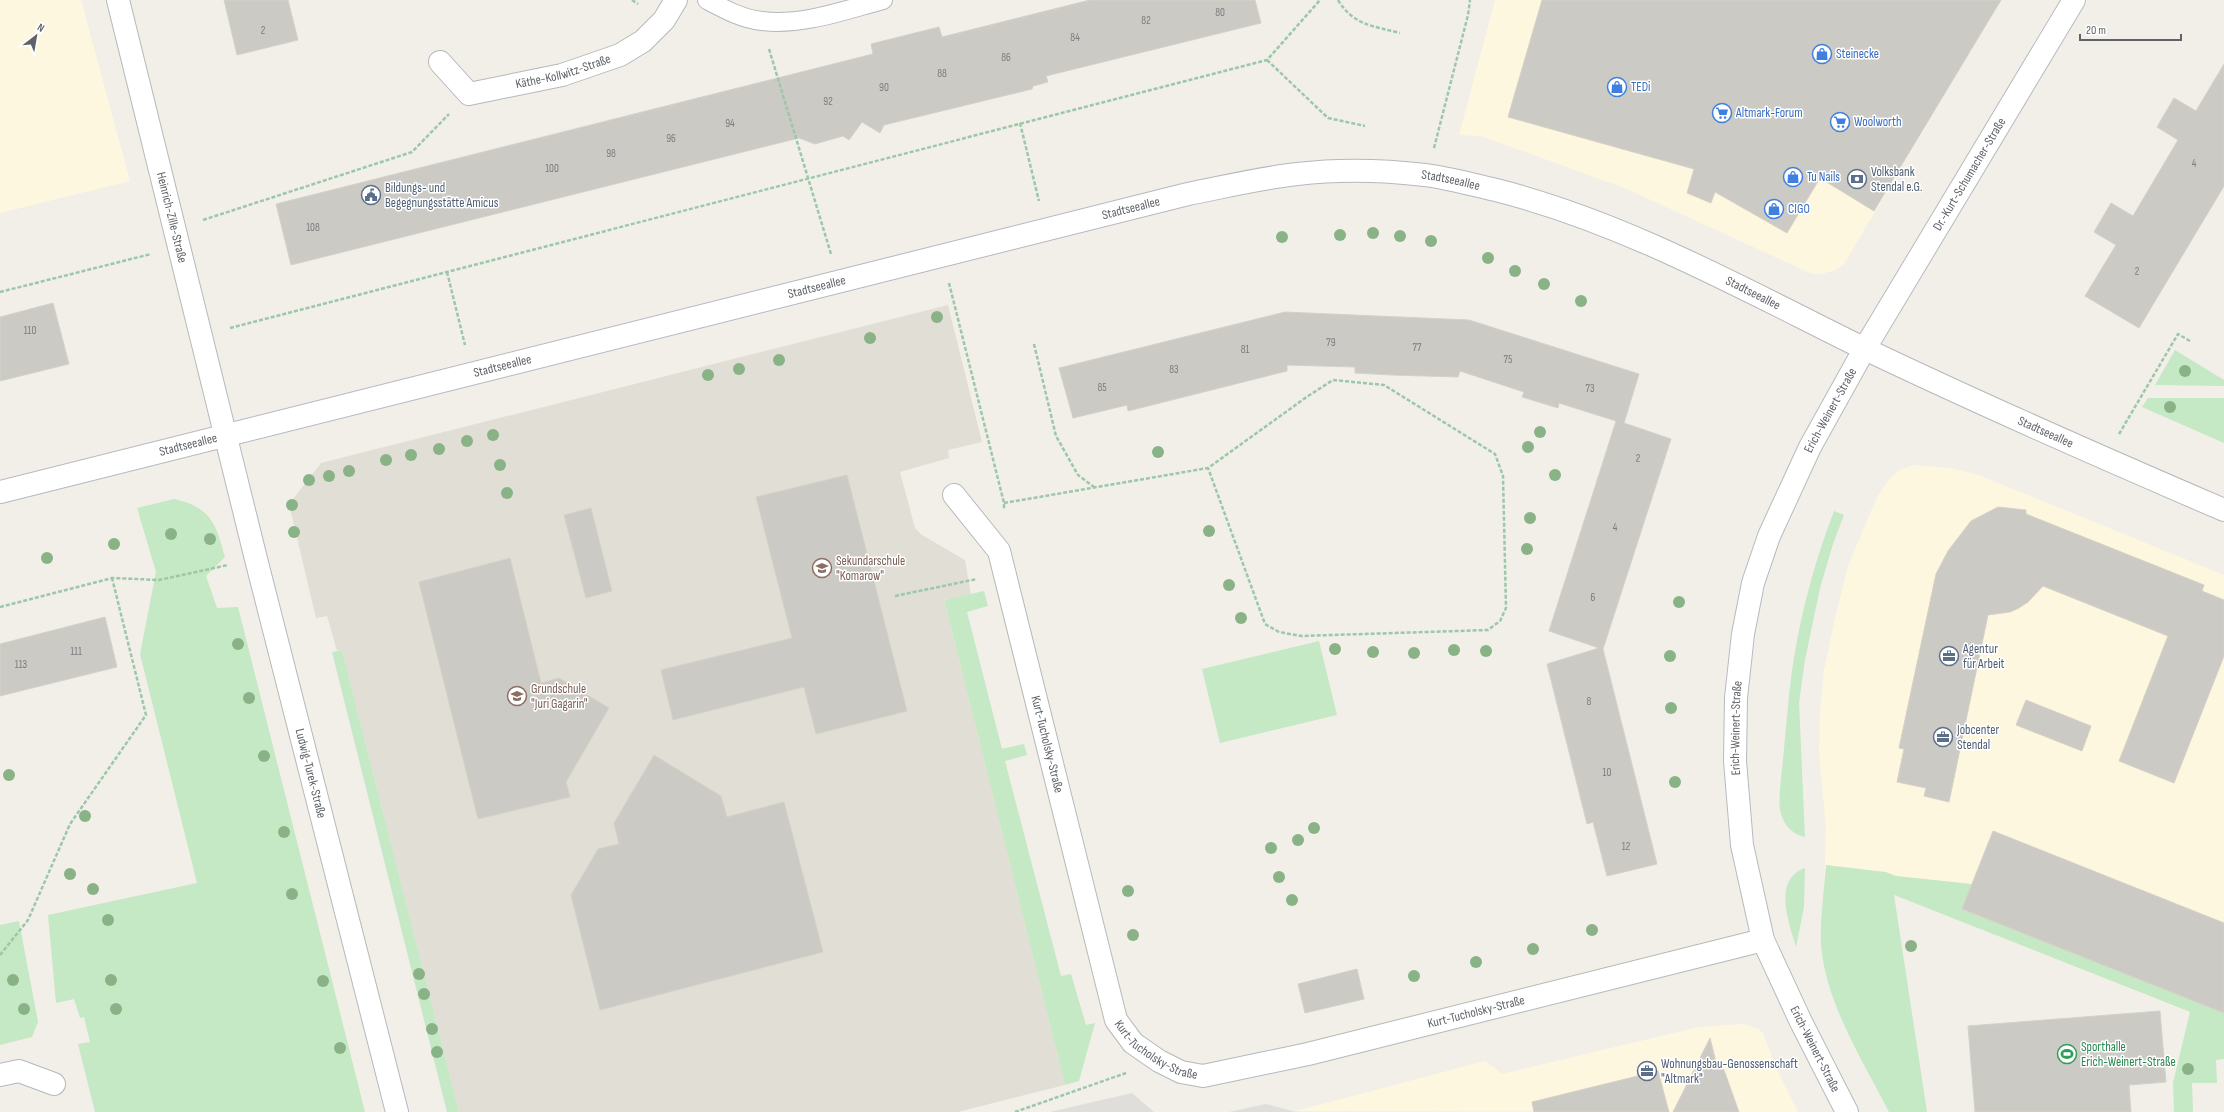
<svg xmlns="http://www.w3.org/2000/svg" width="2224" height="1112" viewBox="0 0 2224 1112" font-family="'Sofia Sans Condensed',sans-serif">
<rect width="100%" height="100%" fill="#f1efe8"/>
<path fill="#fef7e0" d="M 0,0 L 81,0 L 130,181 L 0,213 Z
M 1495,0 L 2001,0 L 1844,264 L 1836,270 L 1821,274 L 1812,274 L 1627,189 L 1481,136 L 1459,135 Z
M 1913,465 L 1950,468 L 1979,475 L 2224,575 L 2224,1026 L 1894,895 L 1824,890 L 1826,828 L 1819,752 L 1820,711 L 1824,670 L 1834,623 L 1848,566 L 1877,497 L 1890,478 L 1900,470 Z
M 1743,1024 L 1758,1029 L 1763,1033 L 1776,1068 L 1798,1112 L 1296,1111 L 1485,1061 L 1502,1074 L 1699,1027 Z"/>
<path fill="#e0deda" d="M 1132,1093 L 1154,1112 L 1050,1112 Z
M 1266,1104 L 1296,1112 L 1229,1112 Z"/>
<path fill="#e1ded6" d="M 948,305 L 982,442 L 948,450 L 949,458 L 900,472 L 915,528 L 922,535 L 965,560 L 971,595 L 944,600 L 1065,1085 L 958,1112 L 459,1112 L 342,650 L 337,651 L 327,616 L 316,618 L 289,504 L 321,463 Z"/>
<path fill="#c5e8c5" d="M 2175,350 L 2224,380 L 2224,386 L 2155,385 Z
M 2148,398 L 2224,398 L 2224,443 L 2142,407 Z
M 174,499 C 211,507 216,524 225,557 L 206,576 L 217,608 L 238,607 L 365,1112 L 95,1112 L 78,1044 L 90,1042 L 84,1017 L 80,1018 L 74,999 L 56,1003 L 48,915 L 197,883 L 140,654 L 156,572 L 137,508 Z
M 1834,511 L 1844,515 L 1833,544 L 1820,588 L 1805,660 L 1799,703 L 1805,837 C 1791,834 1783,824 1780,810 C 1778,796 1783,764 1784,749 C 1787,719 1789,688 1794,658 C 1802,608 1816,558 1834,511 Z
M 984,591 L 988,606 L 967,612 L 1002,749 L 1024,744 L 1027,755 L 1005,761 L 1061,976 L 1071,974 L 1086,1025 L 1095,1023 L 1079,1081 L 1065,1085 L 944,600 Z
M 1319,641 L 1337,715 L 1220,743 L 1202,669 Z
M 342,650 L 459,1112 L 447,1112 L 332,652 Z
M 1826,865 L 1886,872 L 1896,876 L 1972,884 L 1962,909 L 2224,1013 L 2224,1059 L 2216,1060 L 2217,1083 L 2192,1083 L 2193,1112 L 2174,1112 L 2173,1083 L 2190,1012 L 1894,895 L 1927,1112 L 1889,1112 C 1863,1061 1825,1002 1821,944 C 1820,919 1824,891 1826,865 Z
M 1805,868 L 1804,907 L 1796,947 C 1789,923 1772,880 1805,868 Z
M 19,921 L 38,1022 L 32,1037 L 0,1045 L 0,925 Z"/>
<path fill="#cccac5" stroke="#d6d1c6" d="M 224,0 L 288,0 L 298,40 L 237,55 Z
M 1090,0 L 1255,0 L 1261,23 L 1046,76 L 1048,82 L 1033,86 L 1032,89 L 884,125 L 880,133 L 862,122 L 849,140 L 843,136 L 815,144 L 799,138 L 291,265 L 276,204 L 873,54 L 871,44 L 939,27 L 942,37 Z
M 1542,0 L 2001,0 L 1874,211 L 1820,178 L 1787,233 L 1715,192 L 1711,203 L 1687,193 L 1694,169 L 1508,117 Z
M 2224,64 L 2224,186 L 2139,328 L 2085,296 L 2116,245 L 2094,232 L 2111,203 L 2133,216 L 2178,140 L 2157,127 L 2174,98 L 2196,111 Z
M 53,303 L 69,364 L 0,381 L 0,317 Z
M 1285,312 L 1469,320 L 1639,374 L 1624,423 L 1671,439 L 1603,649 L 1657,864 L 1607,876 L 1593,822 L 1587,824 L 1547,664 L 1599,648 L 1549,631 L 1616,421 L 1559,403 L 1558,408 L 1522,397 L 1524,392 L 1460,371 L 1458,377 L 1392,375 L 1355,373 L 1355,367 L 1287,365 L 1287,371 L 1128,411 L 1127,405 L 1073,418 L 1059,368 Z
M 847,475 L 907,711 L 816,734 L 804,687 L 673,720 L 661,670 L 792,638 L 756,497 Z
M 1998,507 L 2026,510 L 2026,514 L 2204,585 L 2202,591 L 2224,600 L 2224,656 L 2174,783 L 2119,761 L 2168,636 L 2043,586 L 2028,602 L 2019,608 L 2010,612 L 1988,615 L 1949,802 L 1924,796 L 1926,788 L 1897,782 L 1904,749 L 1899,748 L 1936,574 L 1948,551 L 1971,521 Z
M 591,508 L 612,591 L 586,598 L 564,515 Z
M 510,558 L 541,683 L 559,678 L 609,708 L 566,782 L 570,797 L 478,819 L 419,582 Z
M 105,617 L 117,667 L 0,696 L 0,644 Z
M 2026,700 L 2091,726 L 2082,751 L 2016,725 Z
M 654,755 L 721,796 L 727,817 L 784,802 L 823,952 L 600,1010 L 571,895 L 598,849 L 619,844 L 614,823 Z
M 1993,831 L 2224,923 L 2224,1013 L 1962,909 Z
M 1357,969 L 1364,999 L 1305,1013 L 1298,984 Z
M 2160,1011 L 2166,1082 L 2129,1085 L 2131,1112 L 1975,1112 L 1968,1026 Z
M 1710,1038 L 1717,1066 L 1724,1070 L 1739,1112 L 1673,1112 Z
M 1658,1071 L 1669,1112 L 1534,1112 L 1532,1102 Z"/>
<g fill="none" stroke-linecap="round" stroke-linejoin="round">
<g stroke="#b5b8bc" stroke-width="20">
<path id="lane" d="M 707,0 C 724,9 742,19 762,21 C 802,26 845,10 883,0"/>
</g>
<g stroke="#b5b8bc" stroke-width="24">
<g id="street">
<path id="s1" d="M 118,0 L 256,559 L 397,1112"/>
<path id="s2" d="M 440,62 L 469,94 L 562,75 L 620,55 L 643,41 L 664,20 L 676,0"/>
<path id="s3" d="M 0,492 L 1188,194 C 1224,187 1260,178 1297,174 C 1339,169 1383,170 1425,175 C 1449,178 1473,185 1496,190 C 1626,223 1743,289 1863,348 C 1982,405 2103,458 2224,510"/>
<path id="s4" d="M 954,495 L 999,551 L 1116,1020 L 1133,1043 L 1159,1061 L 1181,1072 L 1203,1076 L 1308,1054 L 1763,940"/>
<path d="M 0,1075 L 19,1071 L 54,1084"/>
</g>
</g>
<g stroke="#b6babf" stroke-width="24">
<g id="secondary">
<path id="s5" d="M 1847,1112 L 1801,1022 L 1763,940 L 1742,845 L 1735,761 L 1736,698 L 1743,634 L 1753,583 L 1769,536 L 1810,447 L 1865,348 L 2074,0"/>
</g>
</g>
<path stroke="#9cc7a9" stroke-width="2.5" stroke-dasharray="4 2" stroke-linecap="butt" d="M 632,0 L 638,4
M 1338,0 C 1353,25 1373,26 1400,33
M 769,49 L 831,254
M 1267,60 L 1328,118 L 1365,126
M 1020,123 L 1039,201
M 1434,148 L 1468,15 L 1470,0
M 203,220 L 412,152 L 449,114
M 447,272 L 465,345
M 949,283 L 1004,503 L 1004,509
M 0,292 L 151,254
M 230,328 L 1267,60 L 1320,0
M 1034,344 L 1056,436 L 1078,475 L 1094,487
M 2119,434 L 2178,334 L 2190,341
M 1004,503 L 1208,468 L 1308,396 L 1333,380 L 1384,385 L 1495,454 L 1503,476 L 1506,608 L 1500,621 L 1488,630 L 1301,636 L 1279,632 L 1265,624 L 1208,468
M 895,596 L 977,579
M 0,607 L 112,578 L 159,580 L 228,565
M 0,955 L 28,920 L 70,824 L 146,715 L 112,578
M 1015,1112 L 1126,1073"/>
<use href="#lane" stroke="#fff" stroke-width="18"/>
<use href="#street" stroke="#fff" stroke-width="22"/>
<use href="#secondary" stroke="#fff" stroke-width="22"/>
</g>
<g fill="#89b387">
<circle cx="1373" cy="233" r="6"/>
<circle cx="1340" cy="235" r="6"/>
<circle cx="1400" cy="236" r="6"/>
<circle cx="1282" cy="237" r="6"/>
<circle cx="1431" cy="241" r="6"/>
<circle cx="1488" cy="258" r="6"/>
<circle cx="1515" cy="271" r="6"/>
<circle cx="1544" cy="284" r="6"/>
<circle cx="1581" cy="301" r="6"/>
<circle cx="937" cy="317" r="6"/>
<circle cx="870" cy="338" r="6"/>
<circle cx="779" cy="360" r="6"/>
<circle cx="739" cy="369" r="6"/>
<circle cx="2185" cy="371" r="6"/>
<circle cx="708" cy="375" r="6"/>
<circle cx="2170" cy="407" r="6"/>
<circle cx="1540" cy="432" r="6"/>
<circle cx="493" cy="435" r="6"/>
<circle cx="467" cy="441" r="6"/>
<circle cx="1528" cy="447" r="6"/>
<circle cx="439" cy="449" r="6"/>
<circle cx="1158" cy="452" r="6"/>
<circle cx="411" cy="455" r="6"/>
<circle cx="386" cy="460" r="6"/>
<circle cx="500" cy="465" r="6"/>
<circle cx="349" cy="471" r="6"/>
<circle cx="1555" cy="475" r="6"/>
<circle cx="329" cy="476" r="6"/>
<circle cx="309" cy="480" r="6"/>
<circle cx="507" cy="493" r="6"/>
<circle cx="292" cy="505" r="6"/>
<circle cx="1530" cy="518" r="6"/>
<circle cx="1209" cy="531" r="6"/>
<circle cx="294" cy="532" r="6"/>
<circle cx="171" cy="534" r="6"/>
<circle cx="210" cy="539" r="6"/>
<circle cx="114" cy="544" r="6"/>
<circle cx="1527" cy="549" r="6"/>
<circle cx="47" cy="558" r="6"/>
<circle cx="1229" cy="585" r="6"/>
<circle cx="1679" cy="602" r="6"/>
<circle cx="1241" cy="618" r="6"/>
<circle cx="238" cy="644" r="6"/>
<circle cx="1335" cy="649" r="6"/>
<circle cx="1454" cy="650" r="6"/>
<circle cx="1486" cy="651" r="6"/>
<circle cx="1373" cy="652" r="6"/>
<circle cx="1414" cy="653" r="6"/>
<circle cx="1670" cy="656" r="6"/>
<circle cx="249" cy="698" r="6"/>
<circle cx="1671" cy="708" r="6"/>
<circle cx="264" cy="756" r="6"/>
<circle cx="9" cy="775" r="6"/>
<circle cx="1675" cy="782" r="6"/>
<circle cx="85" cy="816" r="6"/>
<circle cx="1314" cy="828" r="6"/>
<circle cx="284" cy="832" r="6"/>
<circle cx="1298" cy="840" r="6"/>
<circle cx="1271" cy="848" r="6"/>
<circle cx="70" cy="874" r="6"/>
<circle cx="1279" cy="877" r="6"/>
<circle cx="93" cy="889" r="6"/>
<circle cx="1128" cy="891" r="6"/>
<circle cx="292" cy="894" r="6"/>
<circle cx="1292" cy="900" r="6"/>
<circle cx="108" cy="920" r="6"/>
<circle cx="1592" cy="930" r="6"/>
<circle cx="1133" cy="935" r="6"/>
<circle cx="1911" cy="946" r="6"/>
<circle cx="1533" cy="949" r="6"/>
<circle cx="1476" cy="962" r="6"/>
<circle cx="419" cy="974" r="6"/>
<circle cx="1414" cy="976" r="6"/>
<circle cx="13" cy="980" r="6"/>
<circle cx="111" cy="980" r="6"/>
<circle cx="323" cy="981" r="6"/>
<circle cx="424" cy="994" r="6"/>
<circle cx="24" cy="1009" r="6"/>
<circle cx="116" cy="1009" r="6"/>
<circle cx="432" cy="1029" r="6"/>
<circle cx="340" cy="1048" r="6"/>
<circle cx="437" cy="1052" r="6"/>
<circle cx="2188" cy="1069" r="6"/>
</g>
<defs>
<g id="shop-ring" transform="scale(1)"><circle r="9.5" fill="#fff" stroke="#3f7fe0" stroke-width="1.5"/><path d="M-5-2.5h2.3a2.7 3.5 0 0 1 5.4 0H5L5.5 6h-11ZM-1.5-2.5h3a1.5 2.3 0 0 0-3 0Z" fill="#3f7fe0"/></g>
<g id="supermarket-ring" transform="scale(1)"><circle r="9.5" fill="#fff" stroke="#3f7fe0" stroke-width="1.5"/><path d="M-6-5.5h2.5l.6 2H6L4.5 2H-2.5L-4.4-4H-6ZM-1.5 3.2a1.3 1.3 0 1 0 .1 0ZM3 3.2a1.3 1.3 0 1 0 .1 0Z" fill="#3f7fe0"/></g>
<g id="bank-ring" transform="scale(1)"><circle r="9.5" fill="#fff" stroke="#5c6f8a" stroke-width="1.5"/><path d="M-6-4H6V4H-6ZM0-2.3a2.3 2.3 0 1 0 0 4.6a2.3 2.3 0 1 0 0-4.6Z" fill="#5c6f8a"/></g>
<g id="civic-ring" transform="scale(1)"><circle r="9.5" fill="#fff" stroke="#5c6f8a" stroke-width="1.5"/><path d="M-.6-6.5H3V-4.5H.6V-3L4-1V1h2V6H-6V1h2V-1L-.6-3ZM-1.2 2.5V6h2.4V2.5Z" fill="#5c6f8a"/></g>
<g id="school-ring" transform="scale(1)"><circle r="9.5" fill="#fff" stroke="#8d6e63" stroke-width="1.5"/><path d="M0-5L7-2L0 1L-7-2ZM-4 1L0 2.5L4 1V4Q0 6-4 4Z" fill="#8d6e63"/></g>
<g id="office-ring" transform="scale(1)"><circle r="9.5" fill="#fff" stroke="#5c6f8a" stroke-width="1.5"/><path d="M-6-3h4V-5.5h4V-3h4V5H-6ZM-1-4.5V-3h2v-1.5ZM-6 0V1H6V0Z" fill="#5c6f8a"/></g>
<g id="stadium-ring" transform="scale(1)"><circle r="9.5" fill="#fff" stroke="#2e9e5b" stroke-width="1.5"/><path d="M0-5a6.5 5 0 1 0 0 10a6.5 5 0 1 0 0-10ZM-3.5-1.8h7v3.6h-7Z" fill="#2e9e5b"/></g>
</defs>
<g fill-rule="evenodd">
<use href="#shop-ring" x="1822" y="54"/>
<use href="#shop-ring" x="1617" y="87"/>
<use href="#supermarket-ring" x="1722" y="113"/>
<use href="#supermarket-ring" x="1840" y="122"/>
<use href="#shop-ring" x="1793" y="177"/>
<use href="#bank-ring" x="1857" y="179"/>
<use href="#civic-ring" x="371" y="195"/>
<use href="#shop-ring" x="1774" y="209"/>
<use href="#school-ring" x="822" y="568"/>
<use href="#office-ring" x="1949" y="656"/>
<use href="#school-ring" x="517" y="696"/>
<use href="#office-ring" x="1943" y="737"/>
<use href="#stadium-ring" x="2067" y="1054"/>
<use href="#office-ring" x="1647" y="1071"/>
</g>
<g text-anchor="middle" dominant-baseline="central" stroke-width="3" stroke-linejoin="round" paint-order="stroke">
<g font-size="11" fill="#7a7d7f">
<text x="1220" y="12">80</text>
<text x="1146" y="20">82</text>
<text x="263" y="30">2</text>
<text x="1075" y="37">84</text>
<text x="1006" y="57">86</text>
<text x="942" y="73">88</text>
<text x="884" y="87">90</text>
<text x="828" y="101">92</text>
<text x="730" y="123">94</text>
<text x="671" y="138">96</text>
<text x="611" y="153">98</text>
<text x="2194" y="163">4</text>
<text x="552" y="168">100</text>
<text x="313" y="227">108</text>
<text x="2137" y="271">2</text>
<text x="30" y="330">110</text>
<text x="1331" y="342">79</text>
<text x="1417" y="347">77</text>
<text x="1245" y="349">81</text>
<text x="1508" y="359">75</text>
<text x="1174" y="369">83</text>
<text x="1102" y="387">85</text>
<text x="1590" y="388">73</text>
<text x="1638" y="458">2</text>
<text x="1615" y="527">4</text>
<text x="1593" y="597">6</text>
<text x="76" y="651">111</text>
<text x="21" y="664">113</text>
<text x="1589" y="701">8</text>
<text x="1607" y="772">10</text>
<text x="1626" y="846">12</text>
</g>
<g font-size="13" fill="#366cbe" stroke="#fff" text-anchor="start">
<text x="1836" y="54">Steinecke</text>
<text x="1631" y="87">TEDi</text>
<text x="1736" y="113">Altmark-Forum</text>
<text x="1854" y="122">Woolworth</text>
<text x="1807" y="177">Tu Nails</text>
<text x="1788" y="209">CIGO</text>
</g>
<g font-size="13" fill="#5f6368" stroke="#fff">
<text stroke="none"><textPath href="#s2" startOffset="140">Käthe-Kollwitz-Straße</textPath></text>
<text stroke="none"><textPath href="#s5" startOffset="1016">Dr.-Kurt-Schumacher-Straße</textPath></text>
<text stroke="none"><textPath href="#s3" startOffset="1490">Stadtseeallee</textPath></text>
<text stroke="none"><textPath href="#s3" startOffset="1166">Stadtseeallee</textPath></text>
<text stroke="none"><textPath href="#s1" startOffset="224">Heinrich-Zille-Straße</textPath></text>
<text stroke="none"><textPath href="#s3" startOffset="842">Stadtseeallee</textPath></text>
<text stroke="none"><textPath href="#s3" startOffset="1814">Stadtseeallee</textPath></text>
<text stroke="none"><textPath href="#s3" startOffset="518">Stadtseeallee</textPath></text>
<text stroke="none"><textPath href="#s5" startOffset="742">Erich-Weinert-Straße</textPath></text>
<text stroke="none"><textPath href="#s3" startOffset="2138">Stadtseeallee</textPath></text>
<text stroke="none"><textPath href="#s3" startOffset="194">Stadtseeallee</textPath></text>
<text stroke="none"><textPath href="#s5" startOffset="406">Erich-Weinert-Straße</textPath></text>
<text stroke="none"><textPath href="#s4" startOffset="271">Kurt-Tucholsky-Straße</textPath></text>
<text stroke="none"><textPath href="#s1" startOffset="797">Ludwig-Turek-Straße</textPath></text>
<text stroke="none"><textPath href="#s4" startOffset="943">Kurt-Tucholsky-Straße</textPath></text>
<text stroke="none"><textPath href="#s4" startOffset="607">Kurt-Tucholsky-Straße</textPath></text>
<text transform="translate(1815 1049) rotate(63)">Erich-Weinert-Straße</text>
</g>
<g font-size="13" fill="#4e5e75" stroke="#fff" text-anchor="start">
<text x="1871" y="172">Volksbank<tspan x="1871" dy="15">Stendal e.G.</tspan></text>
<text x="385" y="188">Bildungs- und<tspan x="385" dy="15">Begegnungsstätte Amicus</tspan></text>
<text x="1963" y="649">Agentur<tspan x="1963" dy="15">für Arbeit</tspan></text>
<text x="1957" y="730">Jobcenter<tspan x="1957" dy="15">Stendal</tspan></text>
<text x="1661" y="1064">Wohnungsbau-Genossenschaft<tspan x="1661" dy="15">"Altmark"</tspan></text>
</g>
<g font-size="13" fill="#785e54" stroke="#fff" text-anchor="start">
<text x="836" y="561">Sekundarschule<tspan x="836" dy="15">"Komarow"</tspan></text>
<text x="531" y="689">Grundschule<tspan x="531" dy="15">"Juri Gagarin"</tspan></text>
</g>
<g font-size="13" fill="#27864d" stroke="#fff" text-anchor="start">
<text x="2081" y="1047">Sporthalle<tspan x="2081" dy="15">Erich-Weinert-Straße</tspan></text>
</g>
</g>
<g transform="translate(36 36) rotate(31)" stroke="#ffffff" stroke-width="3" paint-order="stroke">
<path d="M0-3L7 15L0 10L-7 15Z" fill="#5f6368"/>
<text y="-6" font-size="11" font-weight="bold" text-anchor="middle" fill="#5f6368">N</text>
</g>
<path d="M2080 34v6h101v-6" fill="none" stroke="#5f6368" stroke-width="2"/>
<text x="2086" y="34" font-size="12" fill="#5f6368" stroke="#ffffff" stroke-width="3" paint-order="stroke">20 m</text>
</svg>
